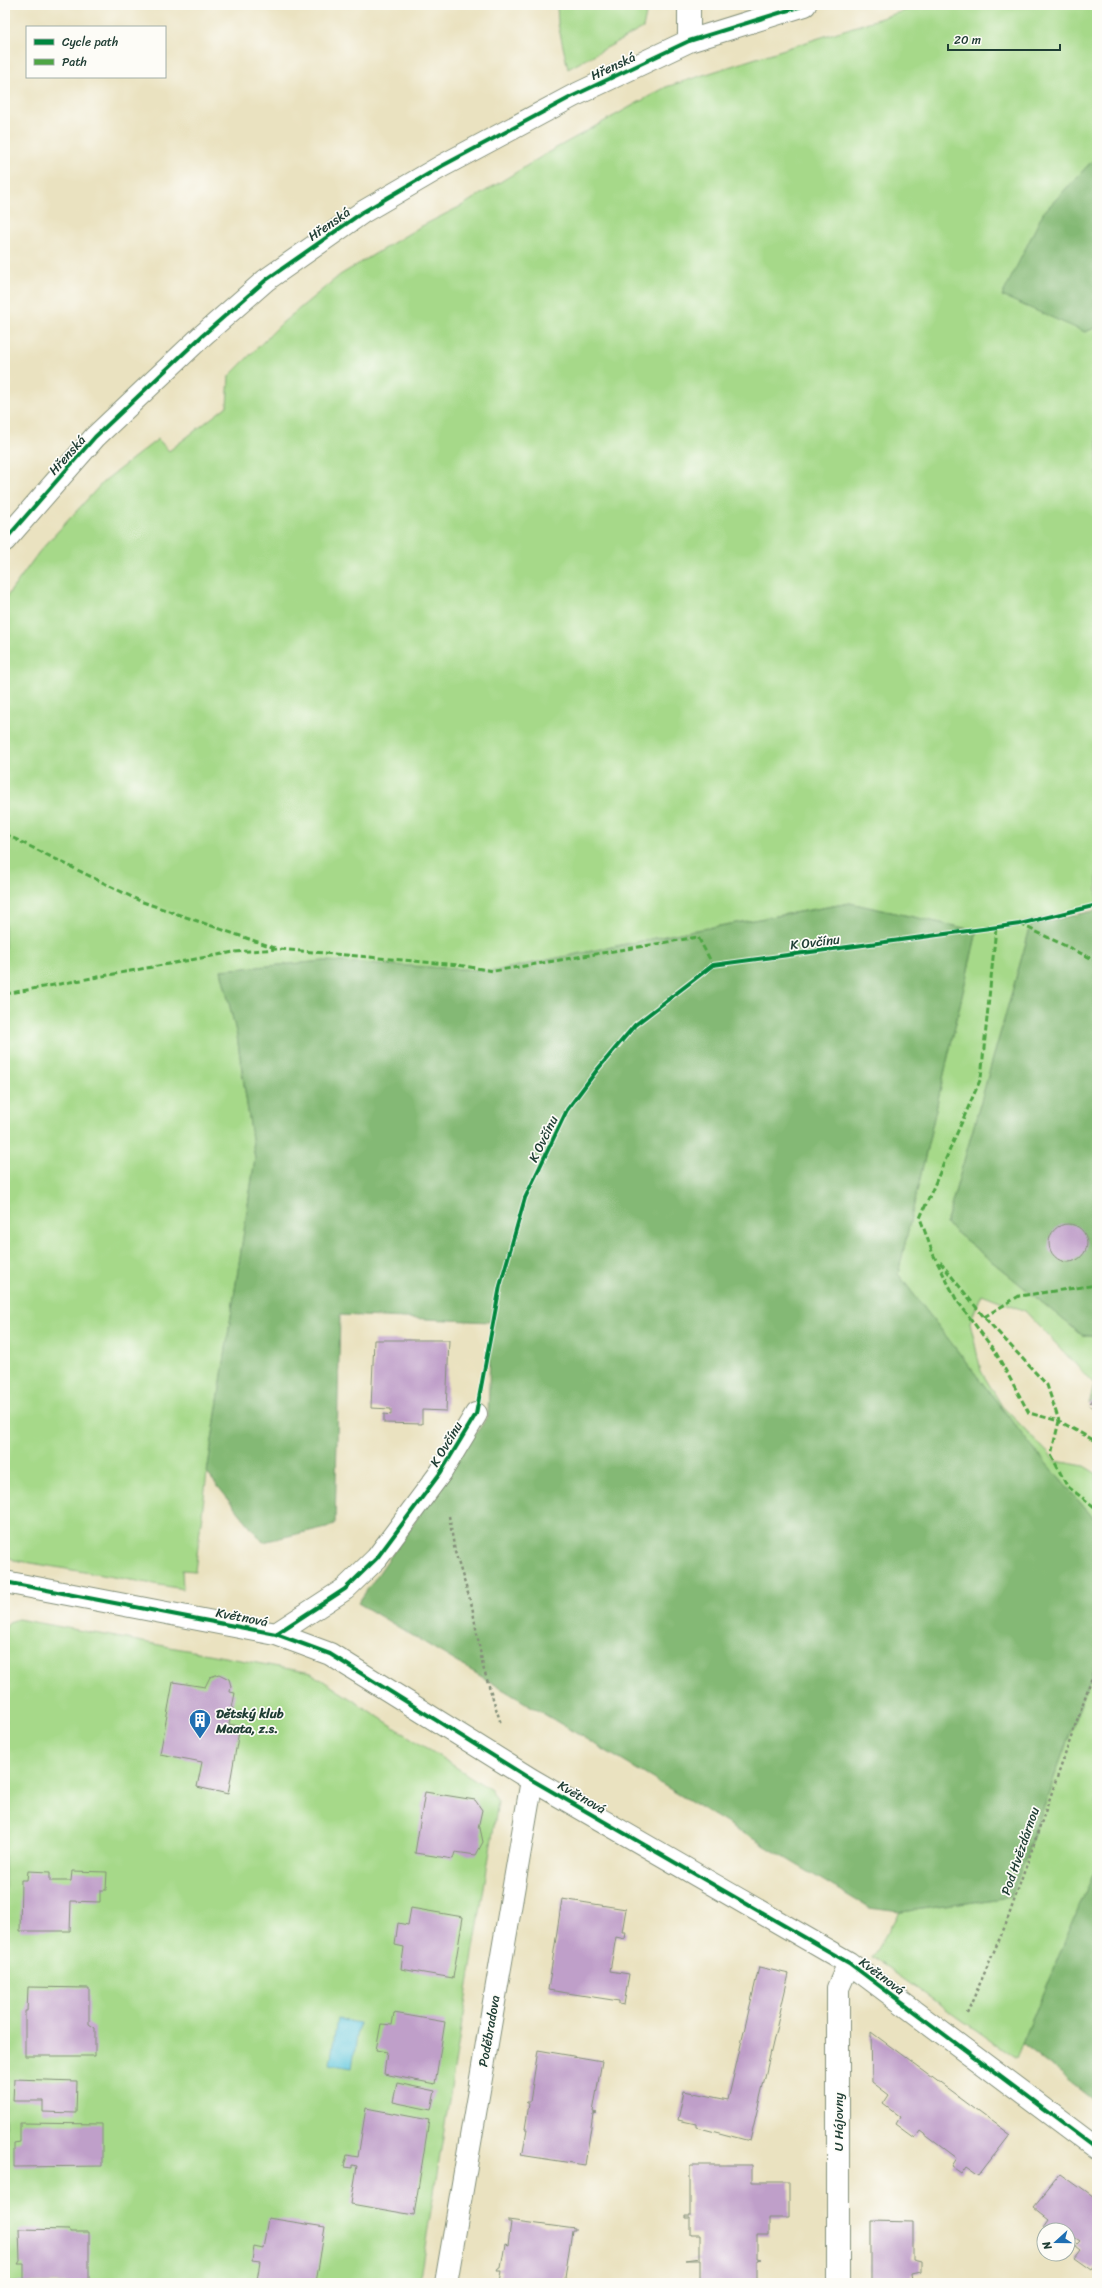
<svg xmlns="http://www.w3.org/2000/svg" width="1102" height="2288" viewBox="0 0 1102 2288" font-family="Sriracha,sans-serif">
<rect width="100%" height="100%" fill="#fdfcf7"/>
<filter id="ink" filterUnits="userSpaceOnUse"><feTurbulence type="fractalNoise" baseFrequency=".025" numOctaves="2"/><feDisplacementMap in="SourceGraphic" scale="8" xChannelSelector="R" yChannelSelector="G"/><feConvolveMatrix kernelMatrix="1 2 1 2 8 2 1 2 1" color-interpolation-filters="sRGB"/></filter>
<filter id="wash" filterUnits="userSpaceOnUse"><feTurbulence type="fractalNoise" baseFrequency=".012" numOctaves="4" result="noise"/><feDisplacementMap in="SourceGraphic" scale="16" xChannelSelector="R" yChannelSelector="G"/><feGaussianBlur stdDeviation="0.9" result="paint"/><feColorMatrix in="noise" values="0 0 0 0 0 0 0 0 0 0 0 0 0 0 0 0 0 1.4 0 .05"/><feComposite in="paint" operator="in"/></filter>
<g filter="url(#wash)">
<rect width="100%" height="100%" fill="#eae2c0"/>
<path fill="#a6d989" stroke="#628b5e" d="M 557,5 L 648,5 L 643,28 L 568,69 L 558,24 Z
M 922,5 L 1097,5 L 1097,156 L 1043,213 L 1084,332 L 1097,327 L 1097,905 L 1020,924 L 997,928 L 1031,925 L 946,1224 L 1082,1335 L 1097,1337 L 1097,1395 L 1089,1404 L 1094,1384 L 1025,1311 L 982,1294 L 970,1322 L 981,1371 L 1002,1406 L 1056,1461 L 1084,1466 L 1097,1474 L 1097,1522 L 1031,1446 L 898,1274 L 977,931 L 850,903 L 685,932 L 494,971 L 325,961 L 221,970 L 237,1036 L 255,1159 L 207,1473 L 195,1571 L 182,1570 L 183,1589 L 14,1560 L 5,1555 L 5,599 L 39,552 L 104,481 L 158,439 L 169,451 L 227,406 L 229,376 L 282,323 L 340,275 L 418,228 L 463,205 L 549,152 L 666,87 Z
M 18,1619 L 311,1673 L 491,1790 L 498,1802 L 419,2283 L 5,2283 L 5,1629 L 9,1622 Z
M 1097,1659 L 1097,1866 L 1016,2058 L 872,1957 L 900,1912 L 1011,1897 Z"/>
<path fill="#84b975" stroke="#527b54" d="M 1097,156 L 1097,327 L 1085,332 L 1002,296 L 1043,213 Z
M 850,903 L 977,931 L 898,1274 L 1031,1446 L 1097,1522 L 1097,1659 L 1011,1897 L 900,1912 L 869,1908 L 358,1603 L 488,1416 L 491,1322 L 340,1315 L 335,1525 L 263,1542 L 207,1473 L 255,1159 L 237,1036 L 221,970 L 325,961 L 494,971 L 685,932 Z
M 1097,910 L 1097,1337 L 1082,1335 L 946,1224 L 1031,925 Z
M 1097,1864 L 1097,2102 L 1022,2044 Z"/>
<path fill="#60c7dd" stroke="#408288" d="M 337,2019 L 359,2023 L 352,2068 L 330,2064 Z"/>
<g id="blocks">
<path fill="#bf9fc9" d="M1049 1243a19 19 0 1 1 38 0a19 19 0 1 1-38 0Z
M 374,1340 L 449,1340 L 446,1411 L 422,1410 L 422,1424 L 384,1423 L 384,1414 L 391,1415 L 391,1409 L 371,1408 Z
M 1097,1395 L 1097,1413 L 1089,1404 Z
M 219,1674 L 229,1679 L 231,1686 L 230,1692 L 235,1693 L 229,1724 L 240,1726 L 228,1794 L 197,1787 L 202,1762 L 160,1754 L 173,1682 L 205,1687 L 210,1677 Z
M 425,1792 L 475,1800 L 482,1810 L 478,1828 L 480,1828 L 483,1842 L 476,1855 L 455,1852 L 453,1859 L 415,1853 Z
M 28,1871 L 50,1872 L 50,1881 L 71,1881 L 72,1871 L 107,1872 L 106,1890 L 100,1890 L 100,1902 L 71,1901 L 70,1931 L 20,1931 L 21,1880 L 27,1880 Z
M 562,1899 L 626,1909 L 622,1932 L 626,1932 L 625,1939 L 616,1937 L 610,1971 L 629,1974 L 624,2005 L 619,2004 L 619,2001 L 548,1990 Z
M 411,1908 L 463,1917 L 453,1978 L 401,1969 L 404,1947 L 395,1945 L 398,1923 L 408,1925 Z
M 759,1967 L 789,1974 L 750,2141 L 696,2127 L 696,2124 L 678,2120 L 684,2091 L 728,2100 Z
M 28,1987 L 89,1988 L 89,2024 L 95,2028 L 95,2056 L 25,2056 L 25,2011 L 27,2011 Z
M 394,2013 L 445,2022 L 435,2084 L 384,2074 L 387,2052 L 376,2050 L 381,2024 L 392,2025 Z
M 871,2032 L 1010,2135 L 979,2175 L 966,2166 L 961,2173 L 951,2166 L 956,2158 L 920,2131 L 915,2138 L 896,2124 L 900,2117 L 883,2104 L 889,2095 L 872,2082 Z
M 538,2050 L 602,2061 L 593,2112 L 597,2113 L 593,2114 L 585,2165 L 520,2155 L 523,2152 L 527,2129 L 525,2129 L 529,2104 L 526,2102 L 530,2102 Z
M 14,2079 L 77,2081 L 76,2113 L 43,2112 L 43,2101 L 13,2101 Z
M 397,2083 L 435,2091 L 431,2110 L 393,2102 Z
M 366,2108 L 429,2120 L 414,2215 L 351,2204 L 357,2166 L 352,2165 L 352,2168 L 344,2167 L 347,2155 L 358,2157 Z
M 20,2123 L 102,2124 L 102,2166 L 14,2167 L 14,2143 L 20,2142 Z
M 690,2165 L 752,2165 L 752,2182 L 789,2182 L 789,2218 L 769,2218 L 769,2235 L 757,2235 L 757,2258 L 762,2259 L 757,2260 L 757,2283 L 700,2283 L 700,2260 L 686,2260 L 700,2258 L 700,2235 L 690,2235 L 690,2218 L 685,2218 L 685,2216 L 690,2216 Z
M 1061,2174 L 1097,2200 L 1097,2262 L 1092,2269 L 1075,2257 L 1081,2249 L 1076,2245 L 1080,2241 L 1074,2237 L 1070,2244 L 1068,2230 L 1051,2230 L 1043,2225 L 1048,2218 L 1034,2207 Z
M 268,2218 L 325,2227 L 316,2283 L 274,2283 L 257,2280 L 260,2262 L 252,2261 L 254,2247 L 263,2249 Z
M 508,2220 L 575,2229 L 575,2231 L 572,2231 L 565,2278 L 568,2281 L 565,2280 L 564,2283 L 499,2283 L 501,2271 L 497,2271 L 498,2269 L 501,2268 L 505,2244 L 508,2245 L 511,2222 L 508,2222 Z
M 871,2221 L 913,2222 L 913,2259 L 921,2261 L 921,2272 L 912,2274 L 913,2283 L 871,2283 Z
M 19,2229 L 70,2230 L 70,2232 L 89,2232 L 89,2283 L 18,2283 L 18,2281 L 24,2281 L 24,2264 L 18,2264 L 20,2261 Z"/>
</g>
</g>
<g filter="url(#ink)">
<use href="#blocks" fill-opacity="0" stroke="#84907a" stroke-width="1"/>
<g fill="none" stroke-linecap="round" stroke-linejoin="round">
<g stroke="#84907a" stroke-width="24">
<path id="minor" d="M 689,41 L 689,5
M 5,540 L 95,437 L 202,336 L 266,280 L 363,212 L 442,166 L 573,96 L 689,41 L 805,5
M 5,1582 L 276,1634 L 330,1654 L 532,1780 L 849,1963 L 1097,2149
M 276,1634 L 345,1589 L 377,1558 L 441,1472 L 476,1414
M 446,2283 L 532,1780
M 838,2283 L 838,1988 L 849,1963"/>
</g>
<path stroke="#84907a" stroke-width="2.5" stroke-dasharray="3 3" stroke-linecap="butt" d="M 481,1384 L 500,1286 L 525,1198 L 567,1110 L 597,1070 L 635,1025 L 713,965 L 1020,924 L 1097,905
M 449,1516 L 455,1552 L 472,1606 L 483,1667 L 501,1724
M 967,2013 L 1006,1924 L 1097,1663"/>
<use href="#minor" stroke="#fff" stroke-width="22"/>
<path stroke="#4fa644" stroke-width="3" stroke-dasharray="6 3" stroke-linecap="butt" d="M 5,834 L 140,901 L 275,948
M 1020,924 L 1097,961
M 996,928 L 981,1078 L 920,1218 L 933,1254 L 956,1299 L 996,1353 L 1029,1413 L 1059,1421 L 1051,1455 L 1067,1486 L 1097,1509
M 5,994 L 234,952 L 279,949 L 458,965 L 494,971 L 698,937 L 713,965
M 940,1262 L 984,1317 L 1047,1385 L 1059,1421 L 1097,1442
M 984,1317 L 1019,1296 L 1097,1285"/>
<g stroke="#fdfcf7" stroke-width="6">
<path id="cycleway" d="M 5,540 L 95,437 L 202,336 L 266,280 L 363,212 L 442,166 L 573,96 L 689,41 L 805,5
M 5,1582 L 276,1634 L 330,1654 L 532,1780 L 849,1963 L 1097,2149
M 276,1634 L 345,1589 L 377,1558 L 441,1472 L 476,1414 L 500,1286 L 525,1198 L 567,1110 L 597,1070 L 635,1025 L 713,965 L 1020,924 L 1097,905"/>
</g>
<use href="#cycleway" stroke="#00873e" stroke-width="4"/>
</g>
</g>
<defs>
<g id="building-pin" transform="scale(1.15)"><path d="M0 17L-7.5 6A9.5 9.5 0 1 1 7.5 6Z" fill="#1f6fb2" stroke="#fdfcf7"/><path d="M-4-6H4V6H1V3H-1V6H-4ZM-2.5-4.3h1.7v1.8h-1.7ZM.8-4.3h1.7v1.8H.8ZM-2.5-1h1.7V.8h-1.7ZM.8-1h1.7V.8H.8Z" fill="#fff"/></g>
</defs>
<g fill-rule="evenodd">
<use href="#building-pin" x="200" y="1720"/>
</g>
<g text-anchor="middle" dominant-baseline="central" stroke-width="3.5" stroke-linejoin="round" paint-order="stroke">
<g font-size="13" fill="#1f3d34" stroke="#fdfcf7">
<text transform="translate(613 66) rotate(-25)">Hřenská</text>
<text transform="translate(329 224) rotate(-35)">Hřenská</text>
<text transform="translate(67 455) rotate(-48)">Hřenská</text>
<text transform="translate(815 942) rotate(-7)">K Ovčínu</text>
<text transform="translate(543 1139) rotate(-64)">K Ovčínu</text>
<text transform="translate(446 1444) rotate(-59)">K Ovčínu</text>
<text transform="translate(242 1617) rotate(11)">Květnová</text>
<text transform="translate(582 1797) rotate(30)">Květnová</text>
<text transform="translate(1020 1851) rotate(-71)">Pod Hvězdárnou</text>
<text transform="translate(882 1976) rotate(37)">Květnová</text>
<text transform="translate(489 2031) rotate(-80)">Poděbradova</text>
<text transform="translate(838 2122) rotate(-90)">U Hájovny</text>
</g>
<g font-size="13" font-weight="bold" fill="#1f3d34" stroke="#fdfcf7" text-anchor="start">
<text x="216" y="1713">Dětský klub<tspan x="216" dy="15">Maata, z.s.</tspan></text>
</g>
</g>
<rect width="1102" height="2288" fill="none" stroke="#fdfcf7" stroke-width="20"/>
<rect x="26" y="26" width="140" height="52" fill="#fdfcf7" stroke="#a4b0a9"/>
<rect x="34" y="39" width="20" height="6" fill="#00873e" stroke="#a4b0a9"/>
<text x="62" y="46" font-size="12" fill="#1f3d34">Cycle path</text>
<rect x="34" y="59" width="20" height="6" fill="#4fa644" stroke="#a4b0a9"/>
<text x="62" y="66" font-size="12" fill="#1f3d34">Path</text>
<g transform="translate(1056 2242) rotate(249)"><circle r="19" fill="#fdfcf7" stroke="#a4b0a9"/>
<path d="M0-3L7 15L0 10L-7 15Z" fill="#1f6fb2"/>
<text y="-6" font-size="11" font-weight="bold" text-anchor="middle" fill="#1f3d34">N</text>
</g>
<path d="M948 44v6h112v-6" fill="none" stroke="#1f3d34" stroke-width="2"/>
<text x="954" y="44" font-size="12" fill="#1f3d34" stroke="#fdfcf7" stroke-width="3" paint-order="stroke">20 m</text>
</svg>
